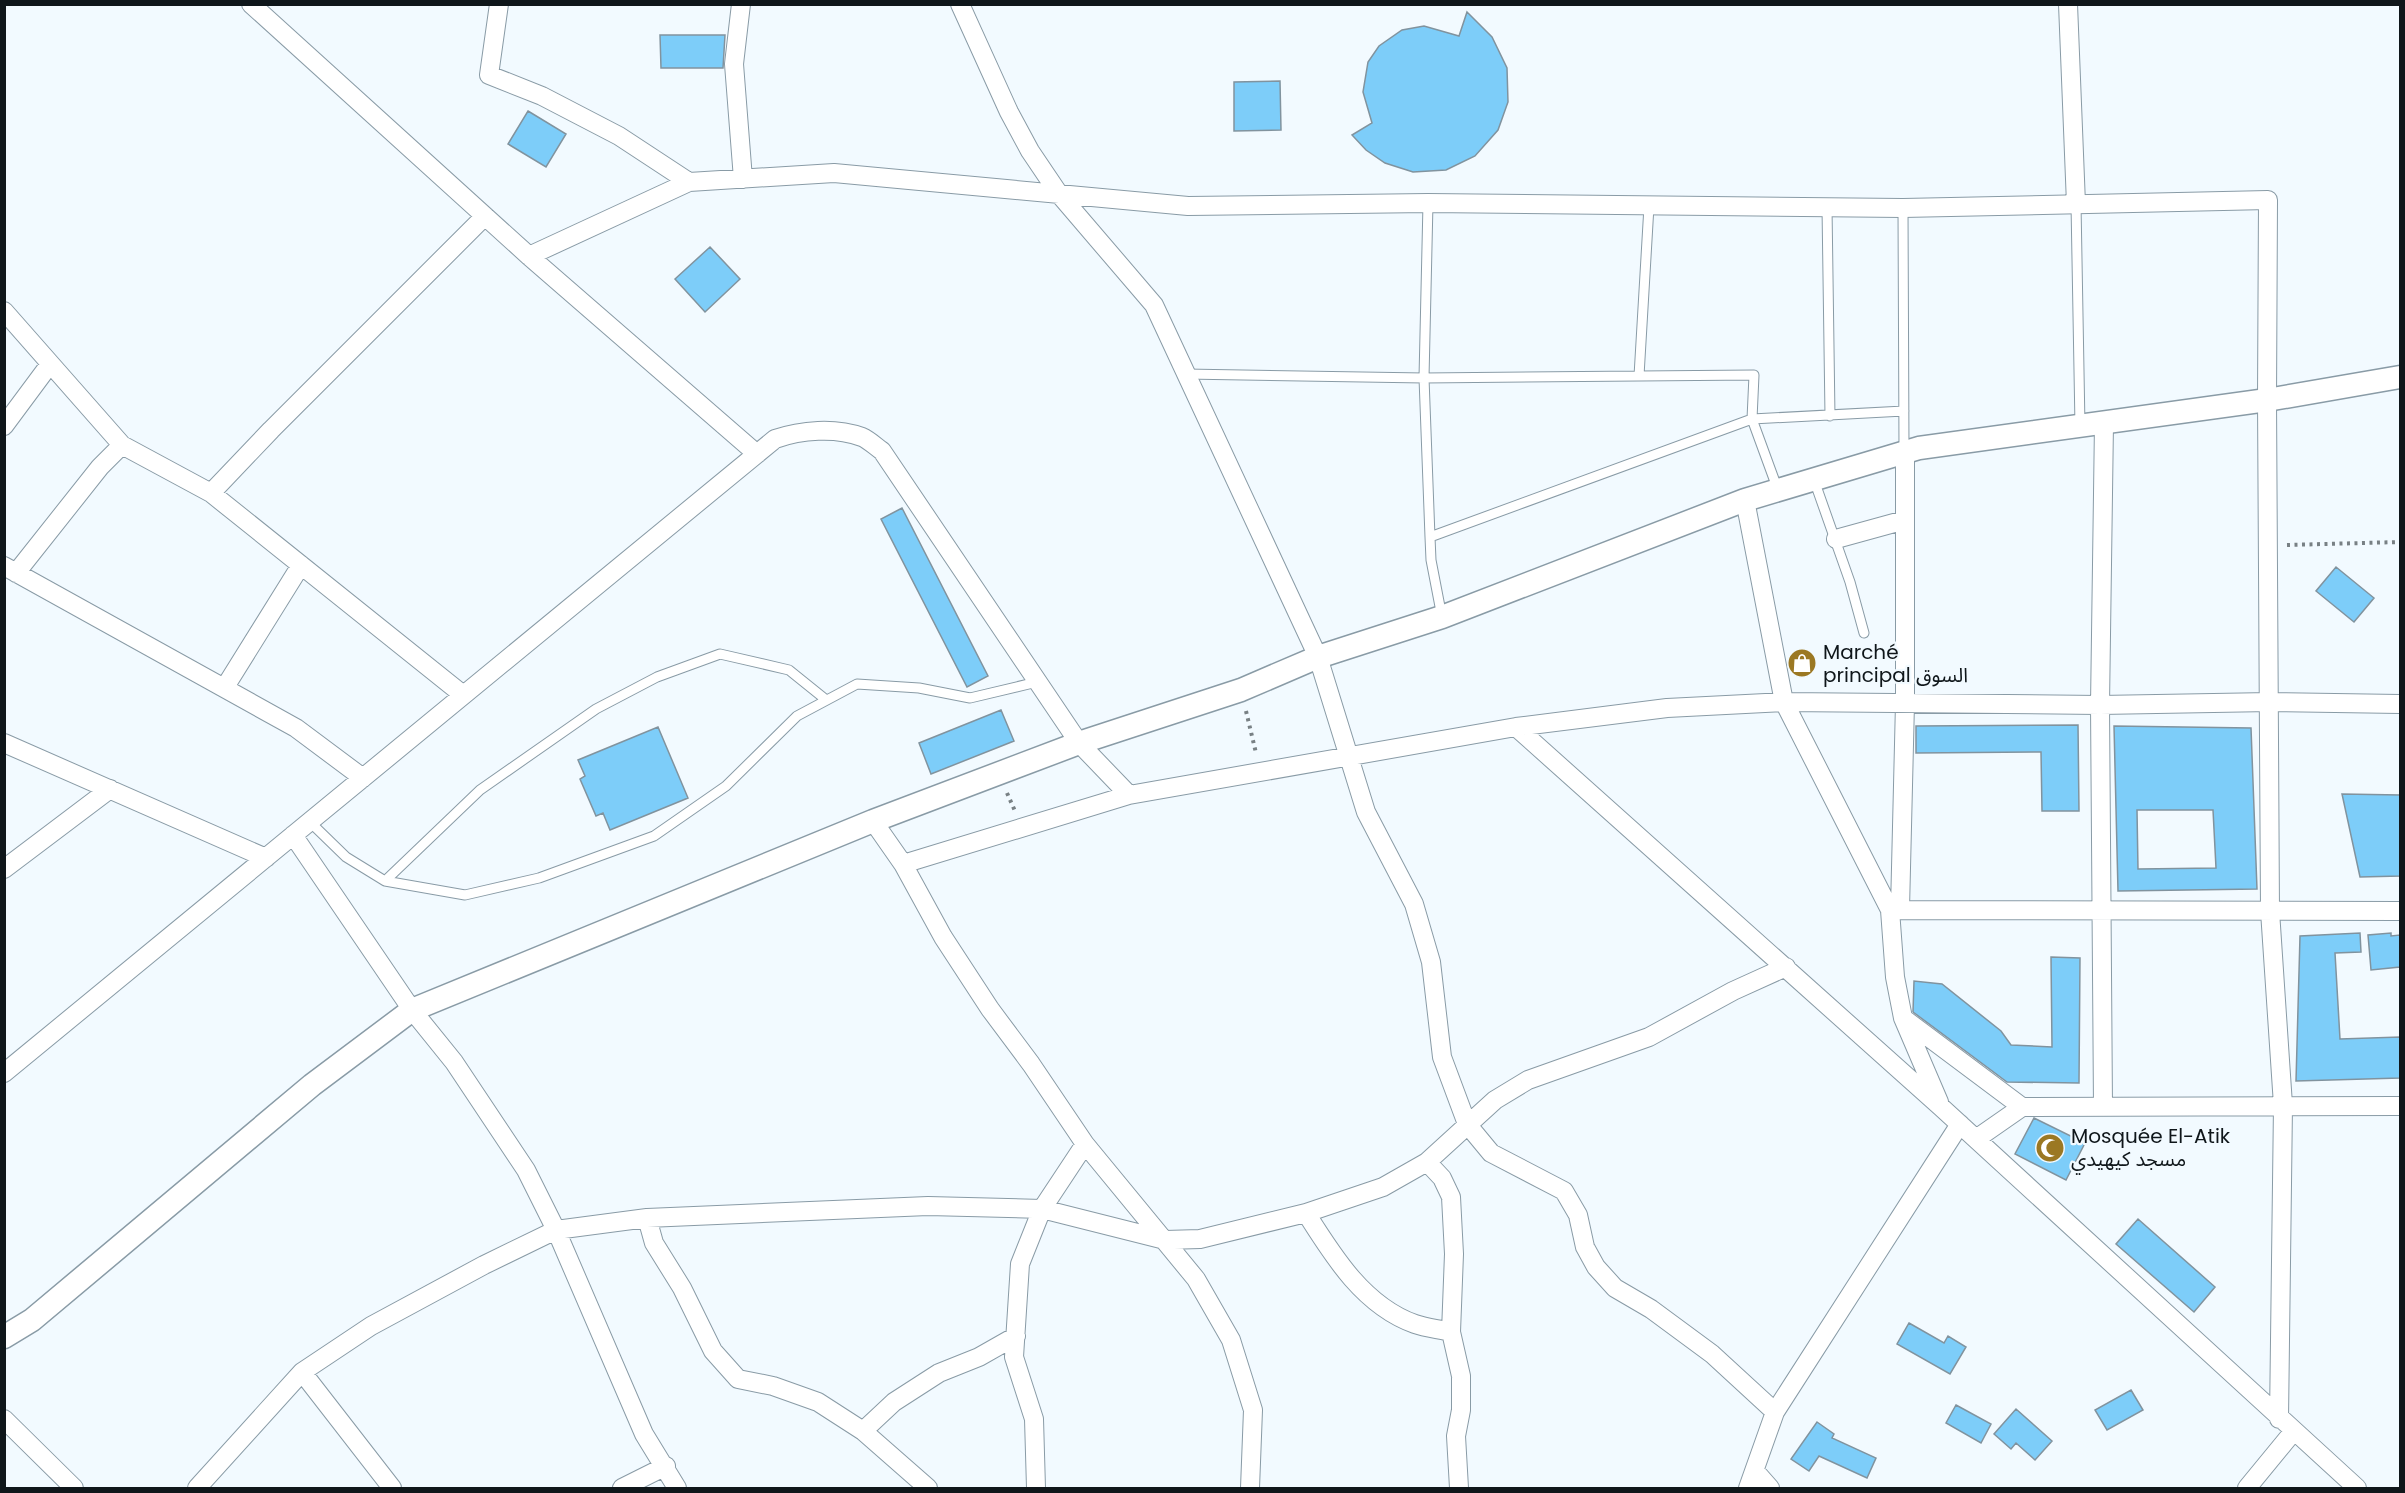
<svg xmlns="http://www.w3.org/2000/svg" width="2405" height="1493" viewBox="0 0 2405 1493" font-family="Poppins,'Noto Sans Arabic',sans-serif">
<rect width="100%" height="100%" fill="#f2faff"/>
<path fill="#7dcdf9" stroke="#81939e" stroke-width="1.5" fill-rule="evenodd" d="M 1467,12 L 1492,37 L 1507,68 L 1508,102 L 1498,130 L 1475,156 L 1446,170 L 1413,172 L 1385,163 L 1366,150 L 1352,135 L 1372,123 L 1363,92 L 1368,62 L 1379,46 L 1402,30 L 1424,26 L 1459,36 Z
M 660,35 L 725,35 L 723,68 L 661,68 Z
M 1280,81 L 1281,130 L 1234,131 L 1234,82 Z
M 528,111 L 566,134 L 546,167 L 508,144 Z
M 710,247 L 740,279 L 705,312 L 675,279 Z
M 902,508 L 988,676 L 967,687 L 881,519 Z
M 2336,567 L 2374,598 L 2354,622 L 2316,591 Z
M 1001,710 L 1014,741 L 931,774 L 919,743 Z
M 2078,725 L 2079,811 L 2042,811 L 2041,752 L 1916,753 L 1916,726 Z
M 2114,726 L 2251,728 L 2257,889 L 2118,891 ZM 2137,810 L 2213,810 L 2216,868 L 2138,869 Z
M 658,727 L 688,798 L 610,830 L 603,813 L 596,816 L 580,779 L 585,776 L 578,760 Z
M 2342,794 L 2400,795 L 2400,876 L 2360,877 Z
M 2360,933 L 2361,952 L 2335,953 L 2340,1039 L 2400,1037 L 2400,1078 L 2296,1081 L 2300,936 Z
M 2391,933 L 2391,936 L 2400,935 L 2400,967 L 2371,970 L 2368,935 Z
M 2051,957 L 2080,958 L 2079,1083 L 2007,1082 L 1913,1012 L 1914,981 L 1942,984 L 2001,1031 L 2011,1045 L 2052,1047 Z
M 2034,1118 L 2085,1143 L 2066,1180 L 2015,1154 Z
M 2138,1219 L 2215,1287 L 2194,1312 L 2116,1244 Z
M 1909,1323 L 1944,1343 L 1948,1336 L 1966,1347 L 1950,1374 L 1897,1344 Z
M 2131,1390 L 2143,1410 L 2107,1430 L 2095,1410 Z
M 1956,1405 L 1991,1424 L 1981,1443 L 1946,1423 Z
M 2016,1409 L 2052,1441 L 2035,1460 L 2016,1443 L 2011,1449 L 1994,1434 Z
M 1817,1422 L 1834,1434 L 1832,1438 L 1876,1458 L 1867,1478 L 1819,1456 L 1809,1471 L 1791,1459 Z"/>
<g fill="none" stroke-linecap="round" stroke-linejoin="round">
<g stroke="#899ba6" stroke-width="11">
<path id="service" d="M 1428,203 L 1424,378 L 1430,537 L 1431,560 L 1442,617
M 2076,204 L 2080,426
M 1827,207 L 1830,416
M 1903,208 L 1904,452
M 1185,374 L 1424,378 L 1754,375 L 1752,419 L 1778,490
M 1639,376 L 1649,206
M 1814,480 L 1850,582 L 1864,633
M 1430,537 L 1752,419 L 1904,411
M 310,822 L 346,857 L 385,881 L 465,895 L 539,878 L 654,836 L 726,786 L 797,716 L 857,684 L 919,688 L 970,698 L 1037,682
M 385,881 L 480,790 L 596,709 L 657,677 L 720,654 L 789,670 L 825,699"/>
</g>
<g stroke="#899ba6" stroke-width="20">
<path id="minor" d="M 251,4 L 529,256 L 757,454
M 499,4 L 489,75 L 542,96 L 619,136 L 689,182
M 741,4 L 734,64 L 743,179
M 960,4 L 1009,112 L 1030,151 L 1059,194 L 1154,305 L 1318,657 L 1366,812 L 1414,904 L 1431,962 L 1442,1057 L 1467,1124 L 1491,1153 L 1564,1191 L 1578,1215 L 1585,1247 L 1596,1267 L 1615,1288 L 1651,1309 L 1712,1354 L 1775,1412
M 2068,4 L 2076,204
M 529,256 L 689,182 L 834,173 L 1188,206 L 1428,203 L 1903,208 L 2268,200 L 2267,400 L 2270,911 L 2283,1105 L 2279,1419
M 4,311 L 122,445 L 211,493 L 462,694
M 4,426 L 50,364
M 1905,453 L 1905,520
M 211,493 L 271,430 L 485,216
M 1745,500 L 1784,702 L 1890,910 L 1895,977 L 1903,1018 L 1939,1102
M 1836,539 L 1905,520 L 1905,703 L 1900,909
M 4,566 L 296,728 L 363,778
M 16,573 L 100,467 L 122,445
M 225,687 L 301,565
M 1516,727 L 1941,1107 L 2357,1488
M 4,743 L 266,858
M 873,821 L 903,864 L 943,937 L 990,1009 L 1031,1064 L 1085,1144 L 1196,1279 L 1231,1340 L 1253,1410 L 1250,1488
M 293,835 L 412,1010 L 454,1062 L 526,1170 L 556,1230 L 644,1434 L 677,1488
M 903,864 L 1129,795
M 4,869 L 110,789
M 1890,910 L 2400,911
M 1903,1018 L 2022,1107
M 4,1073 L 775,439 C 801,430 835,427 862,437 C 869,440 875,446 882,451 L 1079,743 L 1129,795 L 1516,727 L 1667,708 L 1784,702 L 2100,705 L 2270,702 L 2400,704
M 2103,1107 L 2100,705 L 2104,423
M 1976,1139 L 2022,1107 L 2400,1106
M 1427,1162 L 1442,1178 L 1451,1197 L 1454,1254 L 1451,1332 L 1461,1376 L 1461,1410 L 1456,1436 L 1459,1488
M 1306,1213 C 1333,1256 1364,1306 1415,1324 C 1426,1328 1439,1329 1451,1332
M 647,1218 L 654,1243 L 682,1288 L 713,1351 L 738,1379 L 773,1386 L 818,1402 L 863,1431 L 928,1488
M 302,1372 L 392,1488
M 4,1419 L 74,1488
M 863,1431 L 894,1402 L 939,1373 L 979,1357 L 1016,1336
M 1755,1471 L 1770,1488
M 197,1488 L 302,1372 L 371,1326 L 484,1265 L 556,1230 L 647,1218 L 928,1206 L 1042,1209 L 1165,1240 L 1200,1239 L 1306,1213 L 1383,1187 L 1427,1162 L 1495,1100 L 1528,1080 L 1649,1037 L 1733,991 L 1786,967
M 622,1488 L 666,1466
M 1036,1488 L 1034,1419 L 1014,1357 L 1020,1264 L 1042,1209 L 1085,1144
M 1748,1488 L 1775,1412 L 1960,1124
M 2247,1488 L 2293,1432"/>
</g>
<g stroke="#899ba6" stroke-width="25">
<path id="tertiary" d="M 4,1337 L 32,1320 L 312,1085 L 412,1010 L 873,821 L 1079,743 L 1241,690 L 1318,657 L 1442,617 L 1745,500 L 1919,448 L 2267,400 L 2400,377"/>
</g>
<path stroke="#788084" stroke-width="4" stroke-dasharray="3 4.5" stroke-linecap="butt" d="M 2287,545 L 2400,542
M 1246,711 L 1256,753
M 1007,793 L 1015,811"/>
<use href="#service" stroke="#fff" stroke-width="9"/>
<use href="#minor" stroke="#fff" stroke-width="18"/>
<use href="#tertiary" stroke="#fff" stroke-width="22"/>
</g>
<defs>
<g id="shop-disc" transform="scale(1.5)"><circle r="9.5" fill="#9b7823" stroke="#f2faff"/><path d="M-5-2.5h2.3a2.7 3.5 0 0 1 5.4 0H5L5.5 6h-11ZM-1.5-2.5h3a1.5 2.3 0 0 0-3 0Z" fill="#fff"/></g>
<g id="mosque-disc" transform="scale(1.5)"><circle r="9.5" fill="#9b7823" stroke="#f2faff"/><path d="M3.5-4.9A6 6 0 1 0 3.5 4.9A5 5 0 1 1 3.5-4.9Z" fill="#fff"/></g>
</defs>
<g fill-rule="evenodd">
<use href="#shop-disc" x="1802" y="663"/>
<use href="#mosque-disc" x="2050" y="1148"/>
</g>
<g text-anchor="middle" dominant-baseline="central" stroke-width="4.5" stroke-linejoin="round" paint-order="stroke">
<g font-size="20" fill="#0f161a" stroke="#f2faff" text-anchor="start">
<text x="1823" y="652">Marché<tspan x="1823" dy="23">principal السوق</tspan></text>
<text x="2071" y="1136">Mosquée El-Atik<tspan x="2071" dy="23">مسجد كيهيدي</tspan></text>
</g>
</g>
<rect width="2405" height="1493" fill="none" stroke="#0f161a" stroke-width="12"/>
</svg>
